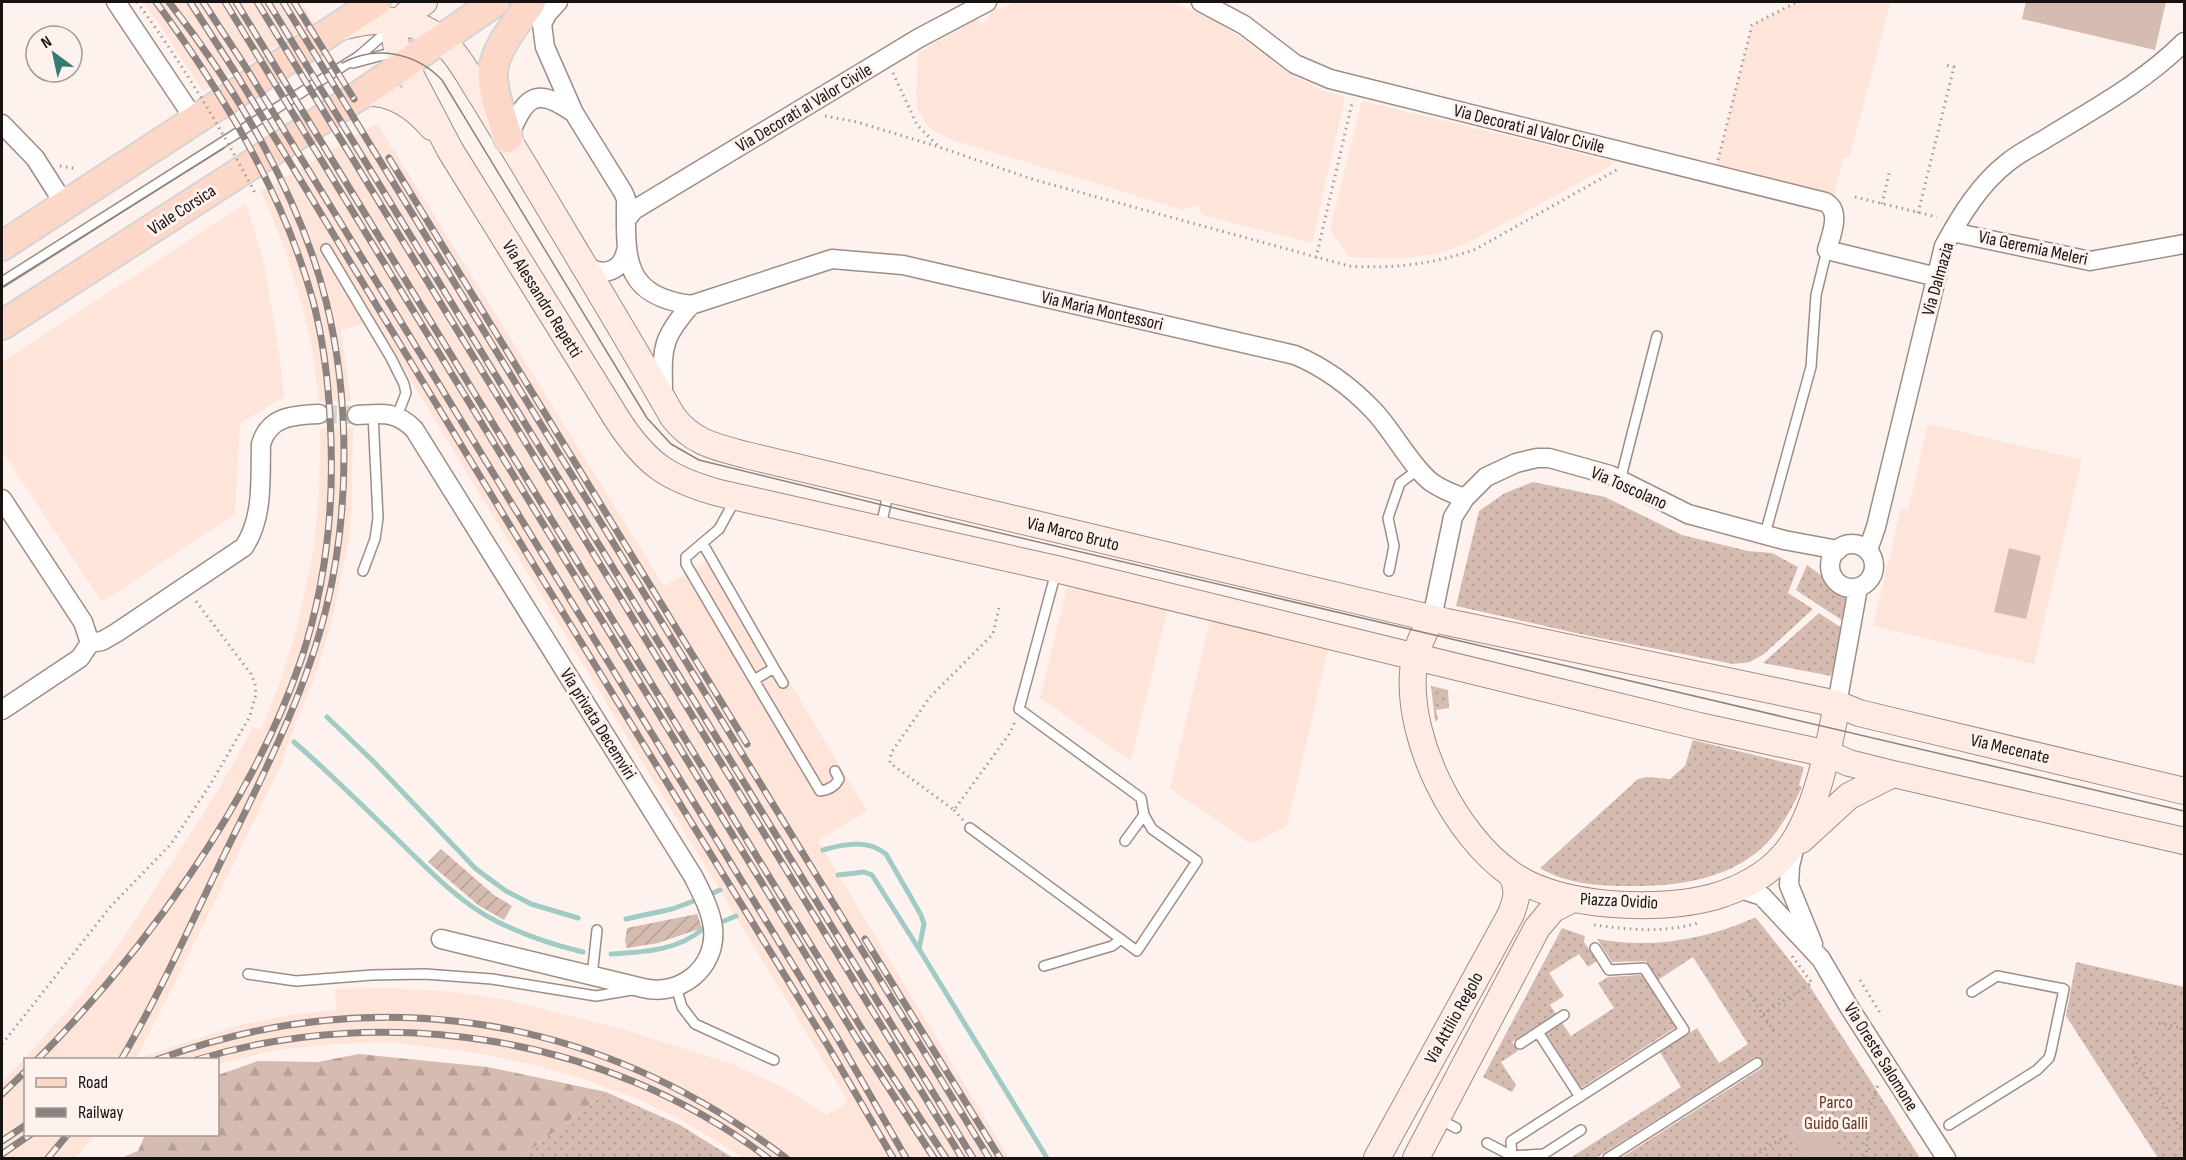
<svg xmlns="http://www.w3.org/2000/svg" width="2186" height="1160" viewBox="0 0 2186 1160" font-family="'Sofia Sans Condensed',sans-serif">
<defs>
<pattern id="grass-dots" width="8" height="8" patternUnits="userSpaceOnUse" patternTransform="scale(1.5)"><rect width="8" height="8" fill="#d5bbb0"/><path d="M2 2h.1M6 6h.1" fill="none" stroke="#b6a096" stroke-width="1.8" stroke-linecap="round"/></pattern>
<pattern id="forest-firs" width="22" height="20" patternUnits="userSpaceOnUse" patternTransform="scale(1.5)"><rect width="22" height="20" fill="#d5bbb0"/><path d="M5 1l3.5 6h-7zM16 11l3.5 6h-7z" fill="#b6a096"/></pattern>
<pattern id="garden-furrows" width="10" height="10" patternUnits="userSpaceOnUse" patternTransform="scale(1.5)"><rect width="10" height="10" fill="#d5bbb0"/><path d="M-1 1l2-2M0 10L10 0M9 11l2-2" fill="none" stroke="#b6a096"/></pattern>
</defs>
<rect width="100%" height="100%" fill="#fef2ee"/>
<path fill="#ffe4d9" d="M 144,2 L 302,2 L 314,23 L 203,91 Z
M 1019,2 L 1173,2 L 1217,21 L 1297,78 L 1326,92 L 1345,97 L 1312,243 L 1202,215 L 1198,205 L 1183,210 L 950,139 L 928,127 L 917,108 L 916,96 L 918,53 L 976,19 L 983,24 L 993,10 Z
M 1797,2 L 1891,2 L 1849,158 L 1843,157 L 1832,207 L 1714,175 L 1752,25 Z
M 1362,101 L 1611,161 L 1612,165 L 1466,244 L 1443,252 L 1400,259 L 1349,257 L 1330,230 Z
M 377,123 L 664,586 L 714,557 L 867,811 L 818,841 L 1009,1158 L 744,1158 L 678,1118 L 633,1097 L 577,1077 L 526,1063 L 477,1053 L 390,1042 L 335,1044 L 276,1050 L 218,1064 L 218,1060 L 26,1060 L 26,1134 L 94,1135 L 76,1158 L 2,1158 L 2,1083 L 82,994 L 117,948 L 219,789 L 253,727 L 261,730 L 282,676 L 296,631 L 313,554 L 319,494 L 320,428 L 353,427 L 352,502 L 349,540 L 331,623 L 316,674 L 287,745 L 281,766 L 173,987 L 136,1059 L 236,1026 L 289,1015 L 336,1010 L 335,989 L 393,988 L 455,992 L 507,1000 L 622,1029 L 732,1064 L 782,1087 L 826,1115 L 848,1102 L 375,321 L 341,330 L 351,401 L 319,401 L 311,343 L 304,312 L 282,242 L 261,192 Z
M 246,203 L 264,263 L 279,352 L 284,397 L 240,423 L 235,514 L 102,602 L 2,451 L 2,362 Z
M 1928,424 L 2082,460 L 2034,664 L 1873,626 L 1901,508 L 1908,510 Z
M 1070,576 L 1170,599 L 1131,761 L 1040,698 Z
M 1213,609 L 1331,637 L 1287,826 L 1251,844 L 1170,788 Z"/>
<path fill="url(#grass-dots)" d="M 1533,482 L 1605,497 L 1682,535 L 1748,551 L 1772,553 L 1798,567 L 1788,593 L 1813,609 L 1764,654 L 1750,662 L 1733,664 L 1580,634 L 1456,606 L 1479,511 L 1505,493 Z
M 1807,565 C 1823,575 1833,590 1851,595 L 1844,621 L 1843,621 L 1796,590 Z
M 1819,613 L 1843,629 L 1831,676 L 1763,663 Z
M 1431,686 L 1448,690 L 1449,708 L 1436,710 L 1438,720 L 1435,721 Z
M 1693,740 L 1804,767 L 1799,785 L 1802,787 C 1795,802 1787,817 1777,831 C 1742,879 1680,887 1624,886 C 1596,886 1565,883 1540,868 L 1638,779 L 1647,777 L 1670,779 L 1685,766 Z
M 1754,918 L 1756,918 L 1809,985 L 1920,1158 L 1621,1158 L 1762,1068 L 1755,1057 L 1596,1158 L 1570,1158 L 1681,1087 L 1660,1052 L 1697,1028 L 1719,1063 L 1748,1044 L 1693,957 L 1658,980 L 1646,961 L 1612,962 L 1597,939 C 1652,949 1703,940 1754,918 Z
M 1562,928 L 1585,936 L 1584,942 L 1597,961 L 1588,967 L 1579,954 L 1549,973 L 1564,996 L 1550,1005 L 1556,1014 L 1512,1042 L 1518,1051 L 1501,1062 L 1516,1085 L 1512,1092 L 1483,1077 Z
M 2076,962 L 2184,987 L 2184,1158 L 2158,1158 L 2066,1016 Z
M 1642,975 L 1676,1027 L 1581,1088 L 1546,1033 L 1562,1023 L 1571,1036 L 1614,1008 L 1598,983 L 1608,977 Z
M 606,1092 L 680,1125 L 733,1158 L 520,1158 Z"/>
<path fill="url(#forest-firs)" d="M 359,1054 L 488,1067 L 606,1092 L 520,1158 L 121,1158 L 138,1151 L 145,1135 L 218,1134 L 218,1075 L 258,1061 L 318,1062 Z"/>
<path fill="url(#garden-furrows)" d="M 441,849 L 494,895 L 512,906 L 504,920 L 478,905 L 428,862 Z
M 697,914 L 702,928 L 658,943 L 627,948 L 625,941 L 627,928 Z"/>
<path fill="#d5bbb0" d="M 2026,2 L 2166,2 L 2155,50 L 2022,19 Z
M 2009,548 L 2041,556 L 2026,619 L 1994,612 Z
M 1816,1113 L 1845,1158 L 1804,1158 L 1787,1132 Z"/>
<g fill="none" stroke-linecap="round" stroke-linejoin="round">
<path stroke="#a1ccc5" stroke-width="5" d="M 327,717 L 373,761 L 476,869 L 506,891 L 531,904 L 578,918
M 294,742 C 331,774 366,809 401,843 C 430,871 460,903 496,921 C 524,935 553,945 583,952
M 823,850 C 844,844 867,839 886,854 L 921,915 L 924,924 L 919,949 L 1047,1158
M 838,875 L 864,872 L 872,875 L 919,949
M 713,893 L 720,890
M 626,919 L 672,909 L 694,901
M 724,921 L 736,916
M 611,954 C 644,952 678,951 704,928"/>
<path stroke="#dcd0cd" stroke-width="18" stroke-dasharray="18 9" stroke-linecap="butt" d="M 319,414 L 357,415"/>
<g stroke="#9e8d86" stroke-width="12">
<path id="lane" d="M 353,63 L 398,51
M 326,249 L 391,358 L 404,384 L 406,393 L 397,416
M 2,282 L 359,56 L 390,29
M 1620,481 L 1657,336
M 881,526 L 889,490
M 1765,534 L 1811,367 L 1816,295 L 1827,250
M 703,544 L 774,668 L 754,680 L 686,564 L 686,557 L 719,529 L 735,500
M 363,571 L 375,539 L 378,518 L 373,414
M 1389,571 L 1394,546 L 1388,518 L 1400,483 L 1419,469
M 774,668 L 783,683
M 754,680 L 820,791 C 828,790 835,787 839,779 L 835,771
M 970,828 L 1137,951 L 1197,861 L 1152,829 L 1144,815 L 1141,798 L 1019,709 L 1056,572
M 1125,841 L 1144,815
M 1044,966 L 1112,946 L 1121,939
M 248,974 L 296,981 L 372,975 L 425,974 L 492,979 L 596,996 L 632,990
M 592,976 L 597,930
M 676,987 L 682,1007 L 695,1024 L 774,1060
M 1538,1032 L 1580,1097
M 1520,1044 L 1564,1015
M 1439,1119 L 1456,1128
M 1949,1125 L 2037,1070 L 2049,1058 L 2051,1051 L 2064,989 L 1997,976 L 1972,992
M 1487,1143 L 1512,1156 L 1544,1154 L 1581,1130
M 1512,1158 L 1511,1141 L 1684,1030 L 1644,968 L 1609,970 L 1595,948
M 1608,1158 L 1757,1063"/>
</g>
<g stroke="#9e8d86" stroke-width="21">
<path id="street" d="M 116,2 L 195,120
M 558,2 L 547,14 L 542,24 L 545,47 L 574,113 L 623,192 L 626,199 C 626,257 621,295 691,305 L 832,259 L 903,265 L 1295,355 C 1326,368 1350,386 1373,410 C 1393,431 1410,465 1431,482 C 1441,489 1453,494 1465,498
M 1201,2 L 1244,25 L 1295,64 L 1330,79 L 1825,202 C 1842,211 1831,235 1827,250 L 1937,277
M 2,124 L 35,158 L 65,205
M 508,138 C 525,99 533,84 574,113
M 626,220 L 634,210 L 919,38 L 987,2
M 1952,232 L 2090,261 L 2184,244
M 583,262 C 598,278 621,274 626,251
M 663,398 C 663,351 658,342 691,305
M 357,415 C 381,414 395,410 414,429 L 693,876 C 701,892 711,910 713,928 C 717,968 680,997 643,988 L 441,939
M 2,499 L 83,622 L 90,643
M1830 566a22 22 0 1 1 44 0a22 22 0 1 1-44 0Z
M 1868,550 L 1876,527 L 1944,246 C 1961,215 1980,184 2007,163 C 2020,152 2036,145 2050,136 C 2097,107 2145,81 2184,42
M 1432,618 L 1453,517 L 1465,498 L 1486,477 L 1516,463 L 1537,458 L 1549,458 L 1610,475 L 1688,514 L 1784,540 L 1838,550
M 90,643 L 102,641 L 116,633 L 244,547 C 264,517 260,478 261,444 C 269,416 294,415 319,414
M 1837,704 L 1858,588
M 2,710 L 80,658 L 90,643
M 1795,845 L 1790,866 L 1789,885 L 1813,944
M 1737,888 L 1762,896 L 1821,959 L 1849,1007 L 1946,1158"/>
</g>
<g stroke="#9e8d86" stroke-width="28">
<path id="secondary" d="M 424,2 C 404,15 389,25 398,51 L 450,150 L 617,419 C 646,464 668,479 719,493 L 1056,569 L 1699,726 L 1828,754 L 1849,763 L 1893,774 L 2184,841
M 341,27 C 370,19 406,16 433,34 C 456,49 468,75 483,98 C 497,121 511,144 525,167 C 575,251 625,333 673,417 C 693,443 716,447 746,455 L 1447,622 L 1837,704 L 1859,713 L 2184,791
M 363,93 C 390,91 414,106 432,127
M 1432,618 C 1422,635 1414,654 1413,673 C 1408,742 1455,835 1511,874 C 1559,908 1658,912 1713,897 C 1738,890 1766,876 1783,856 C 1814,823 1829,748 1837,704
M 1801,840 L 1849,796 L 1893,774
M 1377,1158 L 1511,914 C 1517,897 1519,892 1512,875
M 1416,1158 L 1537,928 L 1553,909 L 1573,899"/>
</g>
<g stroke="#d5d4d4" stroke-width="32">
<path id="primary" d="M 508,138 C 503,119 491,90 493,70 C 496,46 518,22 531,2
M 2,246 L 376,2
M 2,325 L 363,93 L 495,2"/>
</g>
<path stroke="#a59b98" stroke-width="3" stroke-dasharray="1.5 4.5" stroke-linecap="butt" d="M 893,73 L 917,125 L 937,145
M 825,116 L 857,122 L 939,147 L 1035,180 L 1349,266 C 1393,269 1435,264 1476,249 L 1620,168
M 1718,160 L 1752,25 L 1797,2
M 60,166 L 77,169
M 1855,197 L 1937,217
M 1882,204 L 1890,169
M 1918,213 L 1954,67 L 1945,65
M 1316,258 L 1352,103
M 999,608 L 993,634 L 930,697 L 891,753 L 890,763 L 954,810 L 1010,733 L 1015,721
M 954,810 L 963,820
M 1594,925 C 1629,930 1664,933 1698,923
M 1860,980 L 1882,1016
M 1747,990 L 1775,1033
M 1763,1014 L 1812,983 L 1792,956
M 2159,1023 L 2184,1029
M 2,1044 L 111,906 L 171,844 L 210,785 L 250,716 L 256,694 L 255,684 L 251,674 L 195,600
M 2133,1051 L 2137,1063 L 2184,1134
M 1749,1158 L 1788,1135
M 1866,1158 L 1869,1110 L 1878,1085"/>
<use href="#lane" stroke="#fff" stroke-width="9"/>
<use href="#street" stroke="#fff" stroke-width="18"/>
<use href="#secondary" stroke="#feece4" stroke-width="26"/>
<use href="#primary" stroke="#fdd8c8" stroke-width="28"/>
<path stroke="#8c8380" stroke-width="1.5" d="M 342,63 C 376,45 415,52 442,80 L 647,418 L 671,444 L 699,460 L 915,513 L 2184,811
M 2,287 L 224,148"/>
<g stroke="#8c8380" stroke-width="7">
<path id="rail" d="M 190,2 L 235,72 L 529,557 L 828,1046 L 893,1158
M 203,2 L 245,66 L 838,1039 L 906,1158
M 225,2 L 857,1039 L 934,1158
M 236,2 L 865,1034 L 946,1158
M 257,2 L 962,1158
M 268,2 L 973,1158
M 283,2 L 989,1158
M 294,2 L 354,99
M 389,158 L 747,744
M 865,939 L 1000,1158
M 37,1060 C 144,952 252,804 301,660 C 327,582 335,499 330,418 C 328,379 323,339 313,301 C 283,192 222,92 156,2
M 121,1060 C 161,992 193,919 227,849 C 265,771 305,694 326,609 C 350,512 350,398 326,301 C 300,196 235,86 169,2
M 156,1060 C 379,978 598,1016 786,1158
M 196,1060 C 388,1001 607,1037 768,1158
M 2,1094 L 26,1071
M 2,1141 L 26,1125
M 2,1154 L 31,1134
M 48,1158 L 68,1134"/>
</g>
<use href="#rail" stroke="#fef2ee" stroke-width="4.5" stroke-dasharray="14" stroke-linecap="butt"/>
<path stroke="#a59b98" stroke-width="3" stroke-dasharray="1.5 4.5" stroke-linecap="butt" d="M 137,2 C 182,63 221,128 256,195"/>
</g>
<g text-anchor="middle" dominant-baseline="central" stroke-width="6" stroke-linejoin="round" paint-order="stroke">
<g font-size="18" fill="#181210" stroke="#fef2ee">
<text transform="translate(804 108) rotate(-31)">Via Decorati al Valor Civile</text>
<text transform="translate(1529 129) rotate(14)">Via Decorati al Valor Civile</text>
<text transform="translate(182 210) rotate(-33)">Viale Corsica</text>
<text transform="translate(2033 248) rotate(12)">Via Geremia Meleri</text>
<text transform="translate(1938 279) rotate(-74)">Via Dalmazia</text>
<text transform="translate(542 299) rotate(58)">Via Alessandro Repetti</text>
<text transform="translate(1102 311) rotate(13)">Via Maria Montessori</text>
<text transform="translate(1629 488) rotate(24)">Via Toscolano</text>
<text transform="translate(1073 534) rotate(14)">Via Marco Bruto</text>
<text transform="translate(598 724) rotate(58)">Via privata Decemviri</text>
<text transform="translate(2010 749) rotate(13)">Via Mecenate</text>
<text transform="translate(1619 901) rotate(3)">Piazza Ovidio</text>
<text transform="translate(1454 1018) rotate(-61)">Via Attilio Regolo</text>
<text transform="translate(1881 1057) rotate(58)">Via Oreste Salomone</text>
</g>
<g font-size="18" fill="#65351f" stroke="#fef2ee">
<text x="1836" y="1102">Parco<tspan x="1836" dy="21">Guido Galli</tspan></text>
</g>
</g>
<rect width="2186" height="1160" fill="none" stroke="#181210" stroke-width="6"/>
<rect x="24" y="1058" width="195" height="78" fill="#fef2ee" stroke="#a29895" stroke-width="1.5"/>
<rect x="36" y="1078" width="30" height="9" fill="#fdd8c8" stroke="#a29895" stroke-width="1.5"/>
<text x="78" y="1088" font-size="18" fill="#181210">Road</text>
<rect x="36" y="1108" width="30" height="9" fill="#8c8380" stroke="#a29895" stroke-width="1.5"/>
<text x="78" y="1118" font-size="18" fill="#181210">Railway</text>
<g transform="translate(54 54) rotate(327)"><circle r="28" fill="#fef2ee" stroke="#a29895" stroke-width="1.5"/>
<path d="M0-4.5L10 22L0 15L-10 22Z" fill="#357b72"/>
<text y="-9" font-size="16" font-weight="bold" text-anchor="middle" fill="#181210">N</text>
</g>
</svg>
